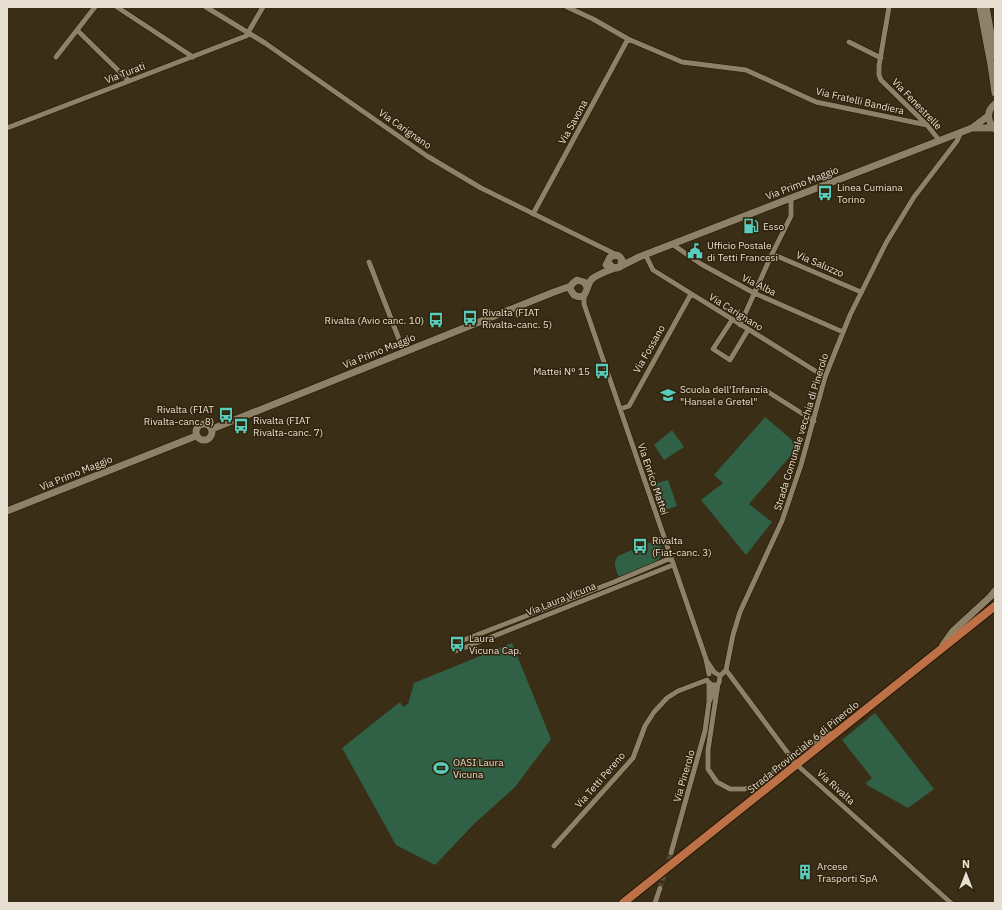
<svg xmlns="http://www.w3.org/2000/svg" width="1002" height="910" viewBox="0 0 1002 910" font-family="'IBM Plex Sans',sans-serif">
<rect width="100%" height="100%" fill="#3a2e17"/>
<path fill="#306045" d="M 765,417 L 799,446 L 749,504 L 772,522 L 746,555 L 701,500 L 723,483 L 714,475 Z
M 672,430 L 684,447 L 664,460 L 654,445 Z
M 668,480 L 677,506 L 662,511 L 654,484 Z
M 648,543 L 654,543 L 661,546 L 664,551 L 657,562 L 619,577 C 616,569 612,564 618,556 Z
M 512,643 L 551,739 L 515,787 L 475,823 L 435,865 L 396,845 L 342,748 L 400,702 L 403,707 L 408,704 L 414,683 Z
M 875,713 L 934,789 L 908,808 L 867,785 L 866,783 L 872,778 L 842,740 Z"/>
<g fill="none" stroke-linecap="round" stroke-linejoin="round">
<path stroke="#544833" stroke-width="5" stroke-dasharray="5 2.5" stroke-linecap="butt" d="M 660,888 L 671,853"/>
<g stroke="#211601" stroke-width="6">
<path id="street" d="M 117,7 L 193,57
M 206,7 L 265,43 L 427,156 L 481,188 L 617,255
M 567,7 L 593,19 L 628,39 L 682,62 L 746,70 L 816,102 L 927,125
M 889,7 L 879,66 L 879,75 L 881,80 L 927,125 L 939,140
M 77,30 L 129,81
M 849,42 L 881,58
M 56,57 L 95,7
M 7,128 L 246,36 L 263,7
M 533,214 L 628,39
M 672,244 L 701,264 L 754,293 L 843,332
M 645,254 L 653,270 L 825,377
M 772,254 L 861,292
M 369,262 L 404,352
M 584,295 L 584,304 L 706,659 L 709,674
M 732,320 L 713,349 L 730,360 L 748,330
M 740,325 L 772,254 L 791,216 L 791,198
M 762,388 L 814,421
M 620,409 L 629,406 L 691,294
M 461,641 L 614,582 L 671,558
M 456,651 L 673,565
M 706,660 L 714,672
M 726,670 L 796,764 L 951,903
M 720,676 L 726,670 L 733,635 L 740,612 L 782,521 L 801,465 L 825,377 L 850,315 L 886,243 L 914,197 L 957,141 L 961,132
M 707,681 L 712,685 L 716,685 L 719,683 L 720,676 L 714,672
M 718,684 L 708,750 L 708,769 L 717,782 L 730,789 L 745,789 L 758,784 L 792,757 L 821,737 L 833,733
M 710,700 L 714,686
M 554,846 L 633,758 L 645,726 L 654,712 L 667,698 L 678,691 L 707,680
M 671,853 L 705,731 L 709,702 L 709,683
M 655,903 L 660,888"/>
</g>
<g stroke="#211601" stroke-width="8">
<path id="secondary" d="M 980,7 L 991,65 L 995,93
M 986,7 L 995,56
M 995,104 C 986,111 987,121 995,129
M 972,128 L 994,128
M 608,262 L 612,267 L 617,268 L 639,257 L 972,128 L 988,116
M 606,265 L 610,257 L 617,255 L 620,257 L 622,260 L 620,267
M 587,287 L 584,282 L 577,280 L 572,284 L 570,289 L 574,295 C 589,302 585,285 592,279 C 598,274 607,271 615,268
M196 432a8 8 0 1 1 16 0a8 8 0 1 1-16 0Z
M 212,429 L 554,292 L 571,286
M 7,511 L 196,436
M 943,645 L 953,631 L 990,597 L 995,591"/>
</g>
<g stroke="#211601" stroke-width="10">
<path id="primary" d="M 623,903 L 995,606"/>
</g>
<use href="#street" stroke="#8f8167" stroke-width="5"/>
<use href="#secondary" stroke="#8f8167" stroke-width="7"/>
<use href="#primary" stroke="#be7047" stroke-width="8"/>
</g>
<defs>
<g id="bus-bare" transform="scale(1.2)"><path d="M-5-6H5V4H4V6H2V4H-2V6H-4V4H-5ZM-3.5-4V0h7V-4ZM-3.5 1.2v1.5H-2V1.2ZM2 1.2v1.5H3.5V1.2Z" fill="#59cebe" stroke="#30240d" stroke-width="2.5" paint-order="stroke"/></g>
<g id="fuel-bare" transform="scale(1.2)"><path d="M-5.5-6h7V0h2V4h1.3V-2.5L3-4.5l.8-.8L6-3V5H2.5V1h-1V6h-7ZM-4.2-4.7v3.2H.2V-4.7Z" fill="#59cebe" stroke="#30240d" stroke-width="2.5" paint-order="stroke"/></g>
<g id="civic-bare" transform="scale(1.2)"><path d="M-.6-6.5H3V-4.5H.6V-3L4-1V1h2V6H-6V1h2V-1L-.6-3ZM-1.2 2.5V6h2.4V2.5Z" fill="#59cebe" stroke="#30240d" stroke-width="2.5" paint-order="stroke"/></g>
<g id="school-bare" transform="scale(1.2)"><path d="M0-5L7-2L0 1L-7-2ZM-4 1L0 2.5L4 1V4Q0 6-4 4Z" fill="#59cebe" stroke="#30240d" stroke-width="2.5" paint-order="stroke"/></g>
<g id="stadium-bare" transform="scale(1.2)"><path d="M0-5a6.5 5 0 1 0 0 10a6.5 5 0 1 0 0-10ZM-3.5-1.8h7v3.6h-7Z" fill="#59cebe" stroke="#30240d" stroke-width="2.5" paint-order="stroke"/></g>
<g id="building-bare" transform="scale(1.2)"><path d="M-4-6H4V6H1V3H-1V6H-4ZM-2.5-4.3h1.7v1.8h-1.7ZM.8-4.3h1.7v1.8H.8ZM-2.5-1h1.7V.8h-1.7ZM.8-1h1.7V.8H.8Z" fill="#59cebe" stroke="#30240d" stroke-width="2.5" paint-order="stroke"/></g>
</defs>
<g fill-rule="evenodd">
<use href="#bus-bare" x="825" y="193"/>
<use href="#fuel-bare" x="751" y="226"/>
<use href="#civic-bare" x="695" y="251"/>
<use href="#bus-bare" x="470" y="318"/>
<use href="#bus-bare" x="436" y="320"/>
<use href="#bus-bare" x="602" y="371"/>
<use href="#school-bare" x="668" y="395"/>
<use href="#bus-bare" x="226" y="415"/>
<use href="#bus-bare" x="241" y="426"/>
<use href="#bus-bare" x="640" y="546"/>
<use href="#bus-bare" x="457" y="644"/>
<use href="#stadium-bare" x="441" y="768"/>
<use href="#building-bare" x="805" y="872"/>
</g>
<g text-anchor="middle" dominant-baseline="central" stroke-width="3" stroke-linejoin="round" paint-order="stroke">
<g font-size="10" fill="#e6ded1" stroke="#30240d">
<text transform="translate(125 73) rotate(-21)">Via Turati</text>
<text transform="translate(860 101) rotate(13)">Via Fratelli Bandiera</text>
<text transform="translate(917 104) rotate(46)">Via Fenestrelle</text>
<text transform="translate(573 122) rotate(-61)">Via Savona</text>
<text transform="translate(405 129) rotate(35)">Via Carignano</text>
<text transform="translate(802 183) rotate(-21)">Via Primo Maggio</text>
<text transform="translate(820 264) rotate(23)">Via Saluzzo</text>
<text transform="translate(759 285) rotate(26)">Via Alba</text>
<text transform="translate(736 312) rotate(32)">Via Carignano</text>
<text transform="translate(649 349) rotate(-60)">Via Fossano</text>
<text transform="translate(379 351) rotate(-22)">Via Primo Maggio</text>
<text transform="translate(801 432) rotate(-73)">Strada Comunale vecchia di Pinerolo</text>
<text transform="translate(76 473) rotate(-22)">Via Primo Maggio</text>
<text transform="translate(653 479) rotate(71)">Via Enrico Mattei</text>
<text transform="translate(561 599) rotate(-22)">Via Laura Vicuna</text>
<text transform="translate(803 747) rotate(-39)">Strada Provinciale 6 di Pinerolo</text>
<text transform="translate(684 776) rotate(-74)">Via Pinerolo</text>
<text transform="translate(600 780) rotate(-49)">Via Tetti Pereno</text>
<text transform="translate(836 787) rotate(42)">Via Rivalta</text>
</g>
<g font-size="10" fill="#e6ded1" stroke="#30240d" text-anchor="start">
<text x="837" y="187">Linea Cumiana<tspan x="837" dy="12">Torino</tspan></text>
<text x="763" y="226">Esso</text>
<text x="707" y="245">Ufficio Postale<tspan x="707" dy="12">di Tetti Francesi</tspan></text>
<text x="482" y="312">Rivalta (FIAT<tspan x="482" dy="12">Rivalta-canc. 5)</tspan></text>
<text x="424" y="320" text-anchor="end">Rivalta (Avio canc. 10)</text>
<text x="590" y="371" text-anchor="end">Mattei N° 15</text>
<text x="680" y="389">Scuola dell'Infanzia<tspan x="680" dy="12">"Hansel e Gretel"</tspan></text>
<text x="214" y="409" text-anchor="end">Rivalta (FIAT<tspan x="214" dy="12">Rivalta-canc. 8)</tspan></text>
<text x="253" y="420">Rivalta (FIAT<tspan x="253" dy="12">Rivalta-canc. 7)</tspan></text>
<text x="652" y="540">Rivalta<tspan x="652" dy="12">(Fiat-canc. 3)</tspan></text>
<text x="469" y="638">Laura<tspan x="469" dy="12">Vicuna Cap.</tspan></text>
<text x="453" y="762">OASI Laura<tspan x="453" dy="12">Vicuna</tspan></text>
<text x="817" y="866">Arcese<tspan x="817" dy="12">Trasporti SpA</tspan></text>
</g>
</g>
<rect width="1002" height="910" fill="none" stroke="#e6ded1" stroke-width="16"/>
<g transform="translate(966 874)" stroke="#30240d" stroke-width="3" paint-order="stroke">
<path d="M0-3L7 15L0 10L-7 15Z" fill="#e6ded1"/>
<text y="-6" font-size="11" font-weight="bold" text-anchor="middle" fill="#e6ded1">N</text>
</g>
</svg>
